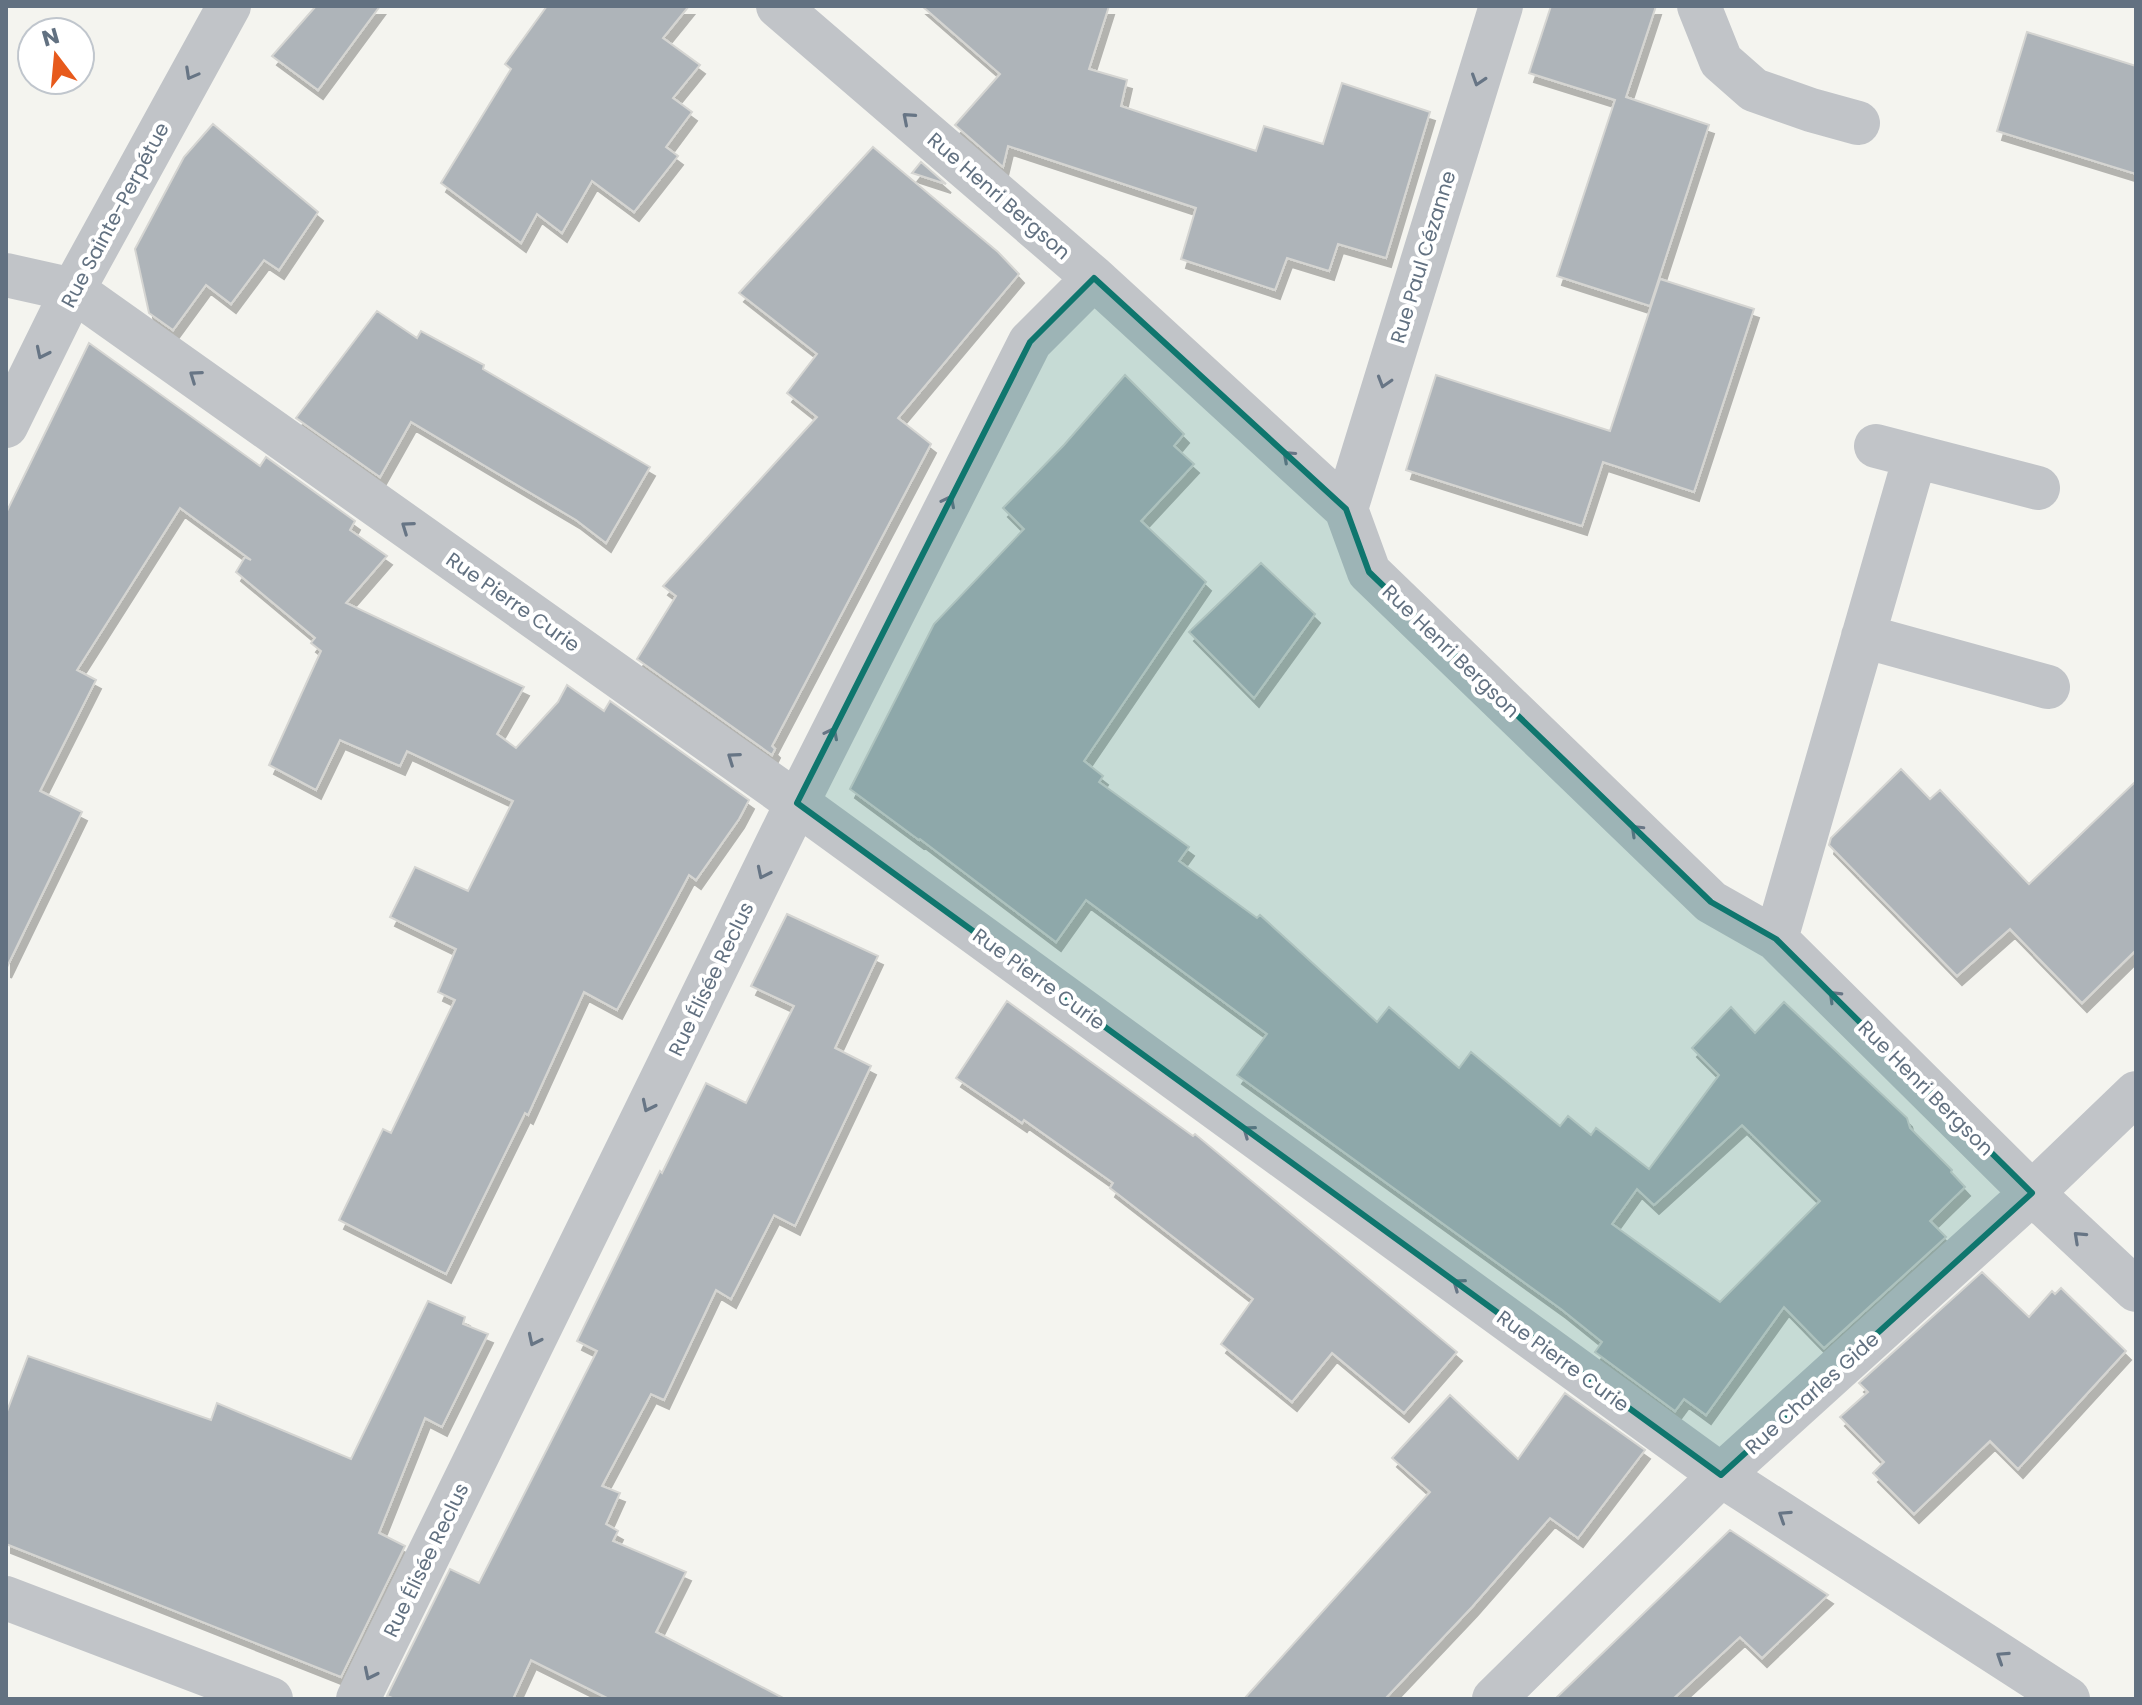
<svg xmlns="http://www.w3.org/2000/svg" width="2142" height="1705" viewBox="0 0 2142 1705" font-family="Poppins,sans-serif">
<defs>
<filter id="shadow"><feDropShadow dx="5" dy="9" stdDeviation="0" flood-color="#0004"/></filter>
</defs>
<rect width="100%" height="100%" fill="#f4f4ef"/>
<path fill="#aeb4b9" stroke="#d5d5d2" stroke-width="2" fill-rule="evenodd" filter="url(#shadow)" d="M 316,6 L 380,6 L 318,90 L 272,56 Z
M 547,6 L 689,6 L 663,38 L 700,65 L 673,98 L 692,112 L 666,147 L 678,156 L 634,212 L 592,181 L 562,233 L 537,214 L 521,243 L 441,183 L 511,69 L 505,64 Z
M 922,6 L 1109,6 L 1089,69 L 1127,80 L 1121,106 L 1256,151 L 1264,126 L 1323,144 L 1342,83 L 1430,112 L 1386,258 L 1338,244 L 1329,271 L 1287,258 L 1275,290 L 1181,259 L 1196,208 L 1008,146 L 1003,167 L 955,125 L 1000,74 Z
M 1551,6 L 1656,6 L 1626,97 L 1709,125 L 1650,306 L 1557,276 L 1615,100 L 1529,73 Z
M 2027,32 L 2136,66 L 2136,174 L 1997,131 Z
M 213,124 L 318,212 L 279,270 L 264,260 L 231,304 L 206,285 L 173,330 L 149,313 L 135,249 L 184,157 Z
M 873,147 L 998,252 L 1019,274 L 898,418 L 931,444 L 772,746 L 775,749 L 772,755 L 637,659 L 676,596 L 663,586 L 817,417 L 787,393 L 817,354 L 739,293 Z
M 921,162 L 946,184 L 912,173 Z
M 1660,279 L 1754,309 L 1694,492 L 1603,462 L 1582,526 L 1406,470 L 1436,375 L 1610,431 Z
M 377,311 L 417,338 L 421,331 L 484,365 L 483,369 L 650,467 L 606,543 L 576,520 L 411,422 L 380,477 L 296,418 Z
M 89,343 L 260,466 L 266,457 L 355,521 L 350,530 L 387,556 L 346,603 L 524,687 L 497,734 L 516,748 L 558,702 L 567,685 L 604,711 L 610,701 L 749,800 L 739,819 L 696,880 L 689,875 L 617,1010 L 584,992 L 528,1115 L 525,1113 L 446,1274 L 339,1220 L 383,1129 L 391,1133 L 455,1000 L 438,992 L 456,949 L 390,917 L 415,867 L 468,891 L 513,801 L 407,751 L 400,766 L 340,740 L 316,790 L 269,765 L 321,651 L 311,643 L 315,638 L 236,572 L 245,557 L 251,560 L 180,508 L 77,670 L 96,680 L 40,791 L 82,812 L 6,969 L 6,513 Z
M 1125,375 L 1184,434 L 1174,446 L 1194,464 L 1141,521 L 1206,582 L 1084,761 L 1103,776 L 1099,782 L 1189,847 L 1179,861 L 1257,918 L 1260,915 L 1377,1022 L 1389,1007 L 1459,1068 L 1471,1052 L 1560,1126 L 1568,1116 L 1591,1135 L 1596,1128 L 1649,1169 L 1719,1075 L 1692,1048 L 1731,1007 L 1755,1033 L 1784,1002 L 1907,1118 L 1910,1128 L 1952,1170 L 1951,1172 L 1965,1187 L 1930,1221 L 1946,1237 L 1824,1348 L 1784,1307 L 1706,1415 L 1684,1399 L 1675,1411 L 1595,1352 L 1602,1342 L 1561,1309 L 1237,1075 L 1267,1034 L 1086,900 L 1056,942 L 920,839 L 919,840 L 850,789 L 934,624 L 1024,529 L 1003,508 L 1064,445 ZM 1742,1125 L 1820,1201 L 1720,1302 L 1612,1224 L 1637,1189 L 1654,1205 Z
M 1261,563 L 1315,614 L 1254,698 L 1189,632 Z
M 1901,769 L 1930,799 L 1940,790 L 2029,884 L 2136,781 L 2136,950 L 2082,1003 L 2010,929 L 1957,976 L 1829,845 L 1831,838 Z
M 787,914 L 878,956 L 835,1048 L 871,1066 L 795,1226 L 774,1215 L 731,1299 L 716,1290 L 664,1400 L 651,1394 L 602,1486 L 620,1493 L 606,1524 L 618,1531 L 613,1541 L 686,1572 L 656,1632 L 785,1699 L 609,1699 L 531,1660 L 513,1699 L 395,1699 L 387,1696 L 450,1569 L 479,1583 L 597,1351 L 577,1341 L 660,1171 L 662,1173 L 706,1083 L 746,1103 L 794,1006 L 751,986 Z
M 1007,1001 L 1193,1136 L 1195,1134 L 1457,1352 L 1404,1413 L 1332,1353 L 1292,1402 L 1221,1344 L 1253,1299 L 1110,1188 L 1113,1183 L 1024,1120 L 1022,1123 L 956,1078 Z
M 1982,1272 L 2029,1317 L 2052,1291 L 2055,1294 L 2061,1288 L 2126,1351 L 2018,1469 L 1990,1441 L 1914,1514 L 1873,1473 L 1884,1462 L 1840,1417 L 1868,1392 L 1859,1383 Z
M 428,1301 L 465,1317 L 463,1324 L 488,1334 L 442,1427 L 425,1418 L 379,1533 L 405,1546 L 341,1677 L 6,1544 L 6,1414 L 28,1356 L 211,1420 L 217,1403 L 351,1459 Z
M 1565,1393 L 1645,1450 L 1578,1538 L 1550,1518 L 1472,1607 L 1385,1699 L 1244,1699 L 1430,1492 L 1392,1458 L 1450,1395 L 1518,1459 Z
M 1730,1530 L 1828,1595 L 1762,1658 L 1740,1637 L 1673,1699 L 1555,1699 Z"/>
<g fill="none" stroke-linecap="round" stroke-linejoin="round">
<path stroke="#c1c4c8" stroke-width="44" d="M 778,6 L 1094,278 L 1346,509 L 1369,572 L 1711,902 L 1776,939 L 2032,1193 L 2136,1290
M 1699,6 L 1721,61 L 1754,90 L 1811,110 L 1858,123
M 6,275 L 73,290 L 797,803 L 1721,1475 L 2068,1699
M 6,426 L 73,290 L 229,6
M 1876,446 L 2038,488
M 1346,509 L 1501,6
M 1863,636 L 2048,687
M 1776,939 L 1915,457
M 6,1598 L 271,1699
M 358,1699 L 797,803 L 1030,342 L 1094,278
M 1494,1699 L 1721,1475 L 2032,1193 L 2136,1093"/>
</g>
<defs><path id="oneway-chevron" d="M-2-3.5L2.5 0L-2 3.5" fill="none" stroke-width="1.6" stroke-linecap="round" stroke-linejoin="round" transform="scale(2)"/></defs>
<g stroke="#677585">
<use href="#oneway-chevron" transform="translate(191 74) rotate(119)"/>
<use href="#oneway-chevron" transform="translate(1478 80) rotate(108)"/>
<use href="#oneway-chevron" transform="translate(908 118) rotate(-139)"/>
<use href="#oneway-chevron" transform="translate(42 353) rotate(116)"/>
<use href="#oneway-chevron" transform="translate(195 376) rotate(-145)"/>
<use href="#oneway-chevron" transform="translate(1384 382) rotate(107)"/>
<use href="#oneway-chevron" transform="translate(1288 456) rotate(-138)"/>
<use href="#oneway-chevron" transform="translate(949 501) rotate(-63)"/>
<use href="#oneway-chevron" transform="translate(407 527) rotate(-145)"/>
<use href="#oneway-chevron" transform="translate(832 733) rotate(-63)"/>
<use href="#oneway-chevron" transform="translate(733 758) rotate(-145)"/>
<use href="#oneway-chevron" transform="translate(1636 830) rotate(-136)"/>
<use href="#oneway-chevron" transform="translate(763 873) rotate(116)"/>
<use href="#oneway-chevron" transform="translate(1834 996) rotate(-135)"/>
<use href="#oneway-chevron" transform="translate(648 1106) rotate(116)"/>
<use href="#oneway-chevron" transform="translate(1248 1131) rotate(-144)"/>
<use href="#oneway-chevron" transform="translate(2079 1237) rotate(-137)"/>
<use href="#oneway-chevron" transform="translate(1458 1284) rotate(-144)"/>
<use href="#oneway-chevron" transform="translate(534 1340) rotate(116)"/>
<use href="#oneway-chevron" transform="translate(1784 1516) rotate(-147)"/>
<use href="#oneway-chevron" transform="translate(2002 1657) rotate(-147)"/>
<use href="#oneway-chevron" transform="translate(370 1674) rotate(116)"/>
</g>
<path fill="#0f766e" fill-opacity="0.2" stroke="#0f766e" stroke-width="6" stroke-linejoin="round" d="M 1094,278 L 1346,509 L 1369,572 L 1711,902 L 1776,939 L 2032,1193 L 1721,1475 L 797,803 L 1030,342 Z"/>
<g text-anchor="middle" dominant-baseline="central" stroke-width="8" stroke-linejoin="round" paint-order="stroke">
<g font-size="20" fill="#627181" stroke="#fff">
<text transform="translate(999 196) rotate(41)">Rue Henri Bergson</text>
<text transform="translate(115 215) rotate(-62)">Rue Sainte-Perpétue</text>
<text transform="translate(1423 257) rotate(-73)">Rue Paul Cézanne</text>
<text transform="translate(513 602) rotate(35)">Rue Pierre Curie</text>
<text transform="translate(1451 651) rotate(44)">Rue Henri Bergson</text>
<text transform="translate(711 979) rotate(-64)">Rue Élisée Reclus</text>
<text transform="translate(1039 979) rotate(36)">Rue Pierre Curie</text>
<text transform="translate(1926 1088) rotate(45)">Rue Henri Bergson</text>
<text transform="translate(1563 1361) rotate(36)">Rue Pierre Curie</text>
<text transform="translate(1812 1393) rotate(-42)">Rue Charles Gide</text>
<text transform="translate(426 1560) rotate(-64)">Rue Élisée Reclus</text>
</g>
</g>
<rect width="2142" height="1705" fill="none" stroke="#627181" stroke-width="16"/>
<g transform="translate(56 56) rotate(344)"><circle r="38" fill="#ffffff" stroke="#c0c6cd" stroke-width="2"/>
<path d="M0-6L14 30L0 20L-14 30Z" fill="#e75a1c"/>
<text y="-12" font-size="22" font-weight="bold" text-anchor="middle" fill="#627181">N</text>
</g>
</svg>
